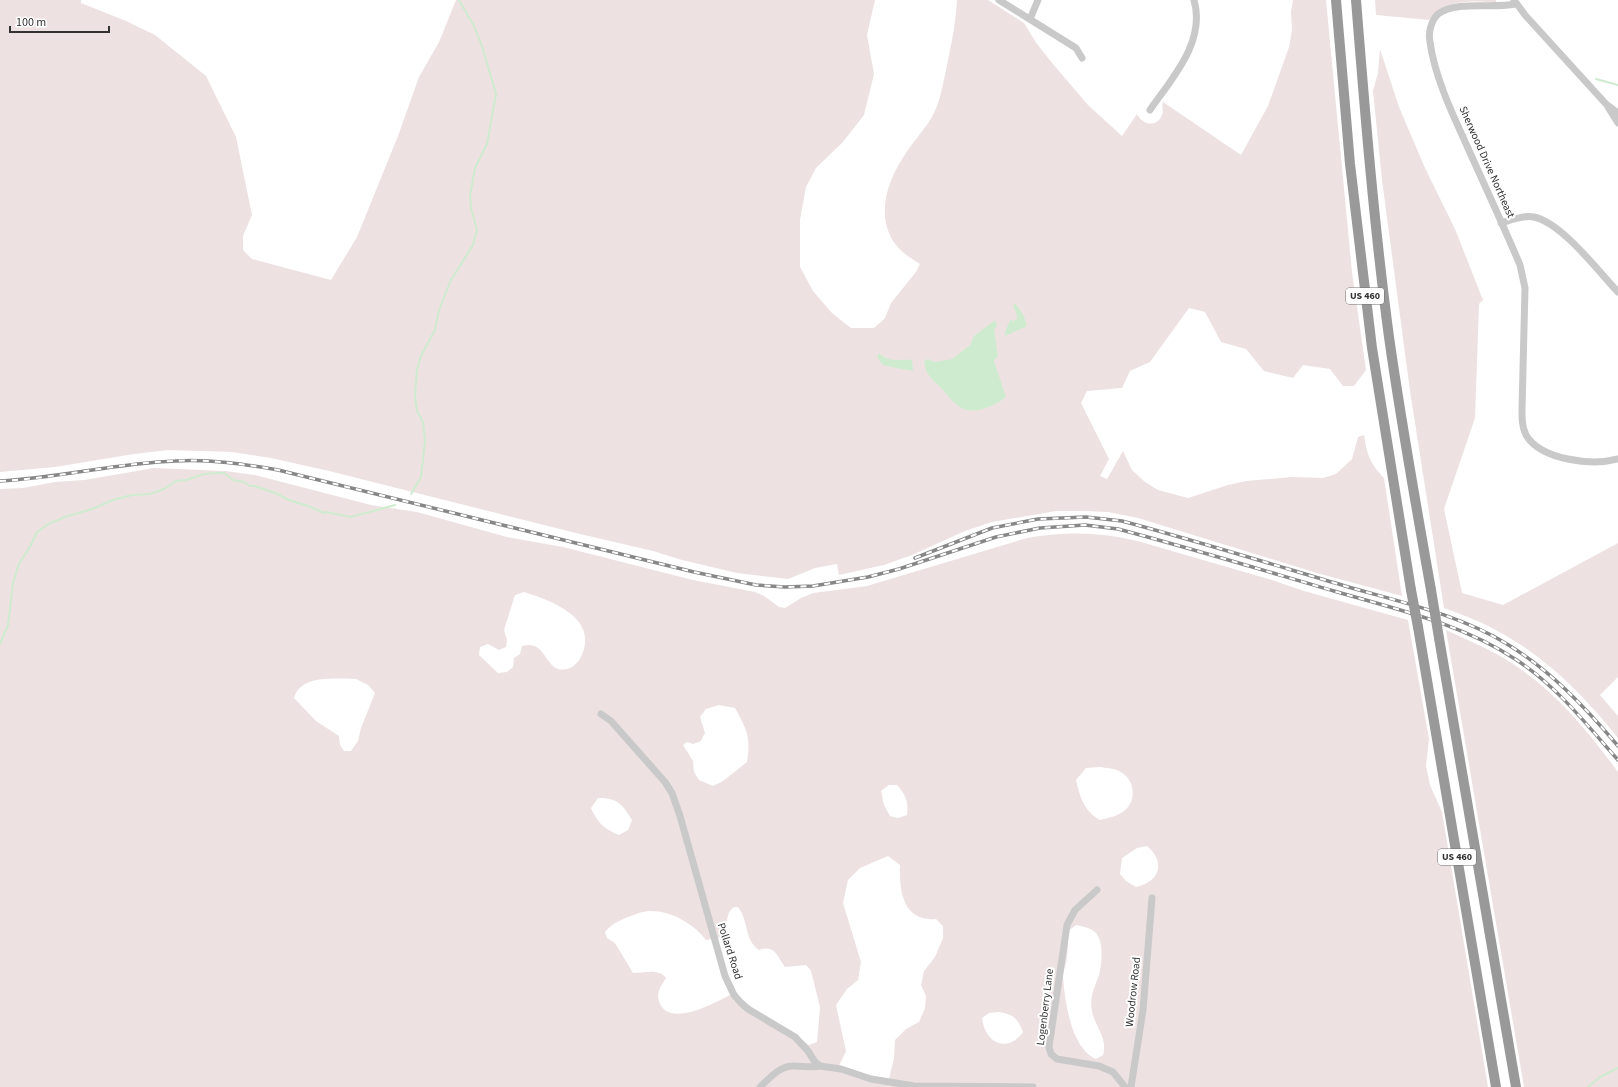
<svg xmlns="http://www.w3.org/2000/svg" width="1618" height="1087" viewBox="0 0 1618 1087" font-family="'Source Sans 3',sans-serif">
<rect width="100%" height="100%" fill="#fff"/>
<path fill="#ede2e1" fill-rule="evenodd" d="M 0,0 L 81,0 L 81,3 L 126,21 L 155,35 L 206,76 L 236,137 L 252,215 L 243,236 L 243,250 L 252,259 L 331,280 L 357,237 L 398,136 L 419,77 L 439,42 L 456,0 L 875,0 L 867,35 L 874,74 L 864,115 L 842,143 L 816,168 L 806,187 L 800,220 L 800,267 L 813,291 L 832,313 L 851,328 L 874,328 L 885,318 L 891,303 L 916,272 L 920,264 C 912,259 902,253 896,245 C 874,216 888,179 906,153 C 915,139 927,127 934,113 C 940,101 942,88 945,75 C 950,50 956,25 957,0 L 988,0 L 1024,23 L 1037,44 L 1053,64 L 1088,105 L 1122,136 L 1137,114 C 1142,125 1157,128 1162,115 C 1164,110 1161,106 1163,102 L 1241,155 L 1268,106 L 1289,47 L 1292,30 L 1291,12 L 1293,0 L 1326,0 L 1352,272 L 1366,370 L 1354,386 L 1343,386 L 1330,369 L 1303,365 L 1293,378 L 1264,371 L 1246,349 L 1221,342 L 1205,312 L 1189,308 L 1150,362 L 1130,371 L 1122,388 L 1087,391 L 1081,403 L 1109,459 L 1100,476 L 1107,479 L 1123,451 L 1132,470 L 1145,482 L 1158,490 L 1188,498 L 1228,485 L 1246,481 L 1292,477 L 1323,478 L 1336,474 L 1352,459 L 1358,437 L 1364,435 C 1367,455 1370,463 1384,478 L 1402,596 L 1317,573 L 1138,518 L 1108,512 L 1083,511 L 1056,511 L 992,522 L 965,531 L 912,555 L 884,565 L 839,575 L 837,564 L 815,568 L 788,579 L 737,573 L 682,560 L 653,551 L 580,534 L 329,471 L 271,458 L 232,452 L 168,450 L 134,454 L 55,467 L 0,472 Z
M 1375,0 L 1496,0 L 1496,3 C 1471,0 1445,0 1429,20 L 1376,15 Z
M 1380,49 L 1399,107 L 1425,168 L 1455,229 L 1483,300 L 1479,304 L 1475,418 L 1444,509 L 1462,593 L 1503,605 L 1618,543 L 1618,677 L 1600,695 L 1618,716 L 1618,738 C 1583,694 1543,654 1492,628 C 1477,620 1460,614 1444,608 L 1410,391 L 1382,180 L 1373,91 L 1378,73 Z
M 154,468 L 225,471 L 255,475 L 371,505 L 417,512 L 507,537 L 563,547 L 693,580 L 755,592 L 764,596 L 779,607 L 785,608 L 801,598 L 813,593 L 867,586 L 1027,538 C 1065,531 1103,532 1141,542 L 1272,580 L 1304,591 L 1408,620 L 1429,739 L 1426,766 L 1430,785 L 1442,812 L 1488,1087 L 0,1087 L 0,489 L 23,488 L 55,482 L 84,480 ZM 524,592 C 549,600 593,615 584,649 C 581,658 578,664 570,668 C 544,678 549,638 522,646 L 520,654 L 514,658 L 513,667 L 507,672 L 498,673 L 479,655 L 480,647 L 488,644 L 499,650 L 506,647 L 507,640 L 504,630 L 515,595 ZM 356,679 L 368,685 L 375,693 L 361,728 L 358,741 L 351,751 L 344,751 L 340,745 L 339,736 L 316,721 L 294,698 C 301,674 336,679 356,679 ZM 719,705 L 735,708 C 747,730 751,737 747,762 L 723,781 L 713,786 L 699,780 L 694,772 L 693,761 L 683,745 L 687,742 L 693,744 L 701,741 L 705,733 L 700,717 L 706,709 ZM 1100,767 C 1106,768 1113,768 1119,771 C 1136,779 1138,804 1121,813 C 1115,817 1107,818 1100,820 C 1084,811 1080,797 1076,780 L 1086,768 ZM 889,785 L 897,785 C 905,794 909,802 907,815 L 898,818 L 890,816 L 884,805 L 881,791 ZM 598,798 C 618,798 622,804 632,820 L 628,830 L 619,835 C 603,828 598,823 591,808 ZM 1147,846 C 1166,862 1160,882 1136,887 L 1126,881 L 1120,874 L 1122,858 L 1137,848 ZM 888,856 L 900,865 C 899,891 903,922 936,919 L 943,926 L 943,938 L 935,957 L 924,971 L 921,985 L 926,996 L 925,1008 L 919,1022 L 906,1029 L 895,1040 L 894,1058 L 889,1079 L 869,1075 L 839,1066 L 846,1051 L 836,1005 L 847,989 L 858,980 L 861,962 L 843,903 L 848,880 L 860,868 ZM 734,907 L 738,907 C 749,921 744,940 759,950 C 775,944 777,956 785,967 L 806,965 L 811,971 L 820,1007 L 817,1042 L 809,1045 C 786,1026 755,1016 736,992 C 719,1000 677,1026 662,1007 C 654,996 660,987 666,978 C 659,968 644,973 633,973 L 615,943 L 607,938 L 605,932 C 612,924 618,921 628,917 C 634,915 643,911 649,911 C 670,910 693,923 706,940 L 718,938 L 724,934 C 727,925 726,912 734,907 ZM 1076,925 C 1082,926 1091,928 1096,933 C 1104,942 1102,964 1099,975 C 1095,987 1089,997 1092,1011 C 1095,1027 1108,1038 1103,1055 L 1096,1059 C 1071,1048 1065,1002 1063,977 C 1063,970 1067,963 1067,956 C 1068,948 1068,939 1068,931 ZM 999,1012 C 1013,1014 1018,1019 1023,1032 C 1007,1054 985,1043 982,1018 L 989,1013 Z
M 1446,630 C 1472,642 1499,653 1522,670 C 1560,697 1591,735 1618,772 L 1618,1087 L 1524,1087 Z"/>
<path fill="#cfebcf" d="M 1015,303 L 1023,314 L 1027,326 L 1005,336 L 1005,332 L 1010,320 L 1013,321 L 1017,319 L 1017,315 L 1013,306 Z
M 995,320 L 997,326 L 994,329 L 998,356 L 994,361 L 1006,397 C 993,407 972,417 957,405 C 952,401 947,395 942,389 C 932,379 926,376 924,361 L 928,359 L 935,362 L 952,359 L 970,345 L 974,336 Z
M 879,353 C 889,363 900,359 912,360 L 913,371 L 886,366 L 882,364 L 877,357 Z"/>
<g fill="none" stroke-linecap="round" stroke-linejoin="round">
<path stroke="#cfebcf" stroke-width="2" d="M 1596,79 L 1618,85
M 411,494 L 421,477 L 425,441 L 423,422 L 417,411 L 415,396 L 417,369 L 421,356 L 435,330 L 439,310 L 451,280 L 473,245 L 477,230 L 471,208 L 470,196 L 475,168 L 487,144 L 496,94 L 482,46 L 474,26 L 459,0
M 0,644 L 8,625 L 13,583 L 19,564 L 31,545 L 37,532 L 50,523 L 68,516 L 92,509 L 113,500 L 132,495 L 150,494 L 164,489 L 176,481 L 186,480 L 204,474 L 219,473 L 224,473 L 233,480 L 244,482 L 250,486 L 255,486 L 275,493 L 289,500 L 308,506 L 324,513 L 326,512 L 351,517 L 395,505
M 1588,1087 L 1600,1077 L 1618,1068"/>
<path stroke="#c9c9c9" stroke-width="7" d="M 999,0 L 1076,48 L 1082,58
M 1514,0 L 1525,15 L 1606,104 L 1618,113
M 1515,4 C 1493,9 1457,0 1438,14 C 1431,21 1428,33 1430,42 C 1434,73 1450,109 1463,137 C 1482,180 1502,222 1520,265 L 1525,288 L 1522,410 C 1522,419 1522,427 1526,435 C 1541,460 1592,466 1618,459
M 1030,19 L 1038,0
M 1608,107 L 1618,123
M 1150,110 C 1172,78 1206,42 1194,0
M 1501,223 C 1511,220 1524,215 1534,217 C 1562,223 1598,271 1618,292
M 601,714 L 611,721 L 665,782 L 672,793 L 680,816 L 725,976 L 734,995 L 741,1003 L 748,1009 L 795,1037 L 808,1051 L 815,1062 L 820,1066 L 841,1069 L 871,1079 L 914,1086 L 1033,1087
M 1097,890 L 1075,910 L 1067,925 L 1049,1047 L 1051,1054 L 1057,1059 L 1099,1066 L 1113,1072 L 1125,1087
M 760,1087 C 770,1078 780,1065 795,1066 C 803,1066 811,1068 820,1066
M 1131,1087 L 1143,1010 L 1152,898"/>
<path stroke="#999" stroke-width="10" d="M 1336,0 L 1350,164 L 1372,348 L 1411,590
M 1356,0 C 1365,113 1374,225 1389,337 C 1401,422 1416,506 1431,590
M 1418,627 L 1496,1087
M 1439,638 L 1516,1087"/>
<g stroke="#878787" stroke-width="3.5">
<path id="rail" d="M 0,481 C 59,478 117,463 175,461 C 210,459 244,464 278,470 L 694,572 L 756,585 L 785,587 L 813,586 L 868,577 L 899,569 L 996,537 L 1040,528 L 1085,525 L 1118,529 C 1190,548 1262,570 1334,591 C 1395,609 1460,623 1515,659 C 1556,685 1586,724 1618,760
M 915,558 L 992,528 L 1038,519 L 1086,517 L 1122,521 C 1197,541 1271,564 1345,586 C 1400,602 1458,614 1507,644 C 1551,671 1585,707 1618,746"/>
</g>
<use href="#rail" stroke="#fff" stroke-width="2" stroke-dasharray="6" stroke-linecap="butt"/>
<path stroke="#999" stroke-width="10" d="M 1411,590 L 1418,627
M 1431,590 L 1439,638"/>
</g>
<g text-anchor="middle" dominant-baseline="central" stroke-width="4" stroke-linejoin="round" paint-order="stroke">
<g fill="#fff" stroke="#707070" stroke-width="1">
<rect x="1346" y="288" width="38" height="16" rx="3"/>
<rect x="1438" y="849" width="38" height="16" rx="3"/>
</g>
<g font-size="10" font-weight="bold" fill="#323232">
<text x="1365" y="296">US 460</text>
<text x="1457" y="857">US 460</text>
</g>
<g font-size="11" fill="#323232" stroke="#fff">
<text transform="translate(1487 162) rotate(66)">Sherwood Drive Northeast</text>
<text transform="translate(730 951) rotate(72)">Pollard Road</text>
<text transform="translate(1133 992) rotate(-84)">Woodrow Road</text>
<text transform="translate(1045 1007) rotate(-83)">Logenberry Lane</text>
</g>
</g>
<path d="M10 26v6h99v-6" fill="none" stroke="#323232" stroke-width="2"/>
<text x="16" y="26" font-size="12" fill="#323232" stroke="#ffffff" stroke-width="3" paint-order="stroke">100 m</text>
</svg>
